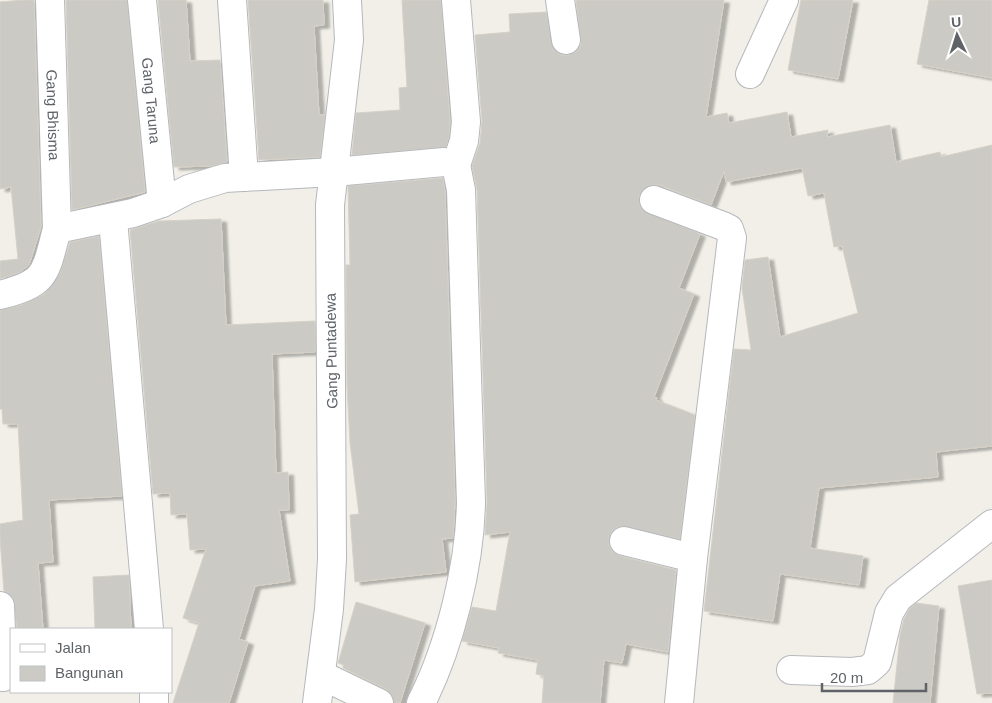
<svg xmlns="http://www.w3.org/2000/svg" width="992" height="703" viewBox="0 0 992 703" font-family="Arial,sans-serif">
<defs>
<filter id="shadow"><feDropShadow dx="5.5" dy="3" stdDeviation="1" flood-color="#0004"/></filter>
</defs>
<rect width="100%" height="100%" fill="#f1efe8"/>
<path fill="#cccac5" stroke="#d6d1c6" filter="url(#shadow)" d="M 23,0 L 34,0 L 41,227 L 29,265 L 20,272 L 0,279 L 0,261 L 18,259 L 11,187 L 0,189 L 0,2 Z
M 66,0 L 127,0 L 145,192 L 72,210 Z
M 158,0 L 186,0 L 190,61 L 220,60 L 227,162 L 212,166 L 174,167 Z
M 248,0 L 323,0 L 324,25 L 314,26 L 319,115 L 325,115 L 320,157 L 259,160 Z
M 402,0 L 441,0 L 450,122 L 449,138 L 446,147 L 352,155 L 356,113 L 400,110 L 399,88 L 407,87 Z
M 576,0 L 724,0 L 706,117 L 727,113 L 729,123 L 787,112 L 791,137 L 828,130 L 827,137 L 890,125 L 896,162 L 940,152 L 941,157 L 992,145 L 992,446 L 936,452 L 938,477 L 819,488 L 810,548 L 863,556 L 859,585 L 780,574 L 773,621 L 704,611 L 734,349 L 751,350 L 742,288 L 745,260 L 768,257 L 780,337 L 858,313 L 842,246 L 834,247 L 824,193 L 808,196 L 802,168 L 726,182 L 724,171 L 711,205 L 660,185 L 652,185 L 645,188 L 639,195 L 639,203 L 642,210 L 700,234 L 679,288 L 694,294 L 654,397 L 657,398 L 656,400 L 695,415 L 680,539 L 620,526 L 612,531 L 609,538 L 609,545 L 613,552 L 620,556 L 676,570 L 668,652 L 626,644 L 622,663 L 604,660 L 600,703 L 542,703 L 544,676 L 536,674 L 538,660 L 498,653 L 499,648 L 462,641 L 472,607 L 496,611 L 510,532 L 485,535 L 487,502 L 477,190 L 472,166 L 480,143 L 482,121 L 475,35 L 510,32 L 509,14 L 546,12 L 554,49 L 561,55 L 569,55 L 576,52 L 581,45 Z
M 801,0 L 853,0 L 838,79 L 788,70 Z
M 929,0 L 992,0 L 992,78 L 917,64 Z
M 443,178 L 445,192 L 455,502 L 453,538 L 442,539 L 446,572 L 355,582 L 350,515 L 359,514 L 350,443 L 347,386 L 346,265 L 350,265 L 348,186 Z
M 221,219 L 226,325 L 315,321 L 315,352 L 272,354 L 276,473 L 288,472 L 289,510 L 279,510 L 290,581 L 255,586 L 239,639 L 248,642 L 229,703 L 173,703 L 199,623 L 183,618 L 206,549 L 190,550 L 187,514 L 171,515 L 170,493 L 153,494 L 130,230 L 159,221 Z
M 99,236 L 122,496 L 49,500 L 53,562 L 38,563 L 43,629 L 17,629 L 13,598 L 4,591 L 0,539 L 0,524 L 23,520 L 18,424 L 3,424 L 2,409 L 0,409 L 0,310 L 21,305 L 44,294 L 60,273 L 70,242 Z
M 129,575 L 131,629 L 95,629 L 93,577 Z
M 992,580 L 992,693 L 977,694 L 958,586 Z
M 356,602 L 425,623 L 400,703 L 394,703 L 392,695 L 386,689 L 343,668 L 344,665 L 338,663 Z
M 916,603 L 939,606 L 930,703 L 893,703 L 900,635 L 904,619 L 910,608 Z"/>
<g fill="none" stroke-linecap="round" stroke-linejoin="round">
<g stroke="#b5b8bc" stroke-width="30">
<g id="street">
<path id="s1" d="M 50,0 L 57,229"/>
<path id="s2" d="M 142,0 L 162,203"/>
<path d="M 232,0 L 244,177"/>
<path d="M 560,0 L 566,40"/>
<path d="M 750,74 L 784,0"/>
<path d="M 456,165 L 464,141 L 466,122 L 456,0"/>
<path d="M 654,200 L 723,226 L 729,229 L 732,238 L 693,558 L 679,703"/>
<path d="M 113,220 L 149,629"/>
<path d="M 0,295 C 48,283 45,273 57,229 L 133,213 L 162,203 L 189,189 L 225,178 L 334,172 L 444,162 L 456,165 L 461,190 L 471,502 C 470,565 450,646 421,703"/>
<path d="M 624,541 L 693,558"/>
<path d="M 0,606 L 3,677"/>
<path d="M 791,670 L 852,672 L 868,670 L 877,662 L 889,613 L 898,598 L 992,524"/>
<path d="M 321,675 L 379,703"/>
<path d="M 154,692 L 154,703"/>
<path d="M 317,703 L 329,609 L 332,559 L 330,205 L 349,40 L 347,0"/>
</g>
</g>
<use href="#street" stroke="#fff" stroke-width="28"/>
</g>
<g text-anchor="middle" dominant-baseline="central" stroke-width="4" stroke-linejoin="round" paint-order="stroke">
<g font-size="15" fill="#5f6368" stroke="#fff">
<text stroke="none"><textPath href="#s2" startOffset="101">Gang Taruna</textPath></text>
<text stroke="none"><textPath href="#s1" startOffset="115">Gang Bhisma</textPath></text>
<text transform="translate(331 351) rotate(-91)">Gang Puntadewa</text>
</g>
</g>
<rect x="10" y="628" width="162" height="65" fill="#ffffff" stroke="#bfc1c3"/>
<rect x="20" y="644" width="25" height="8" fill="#ffffff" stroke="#bfc1c3"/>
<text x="55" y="653" font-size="15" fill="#5f6368">Jalan</text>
<rect x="20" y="666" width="25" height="15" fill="#cccac5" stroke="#bfc1c3"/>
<text x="55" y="678" font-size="15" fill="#5f6368">Bangunan</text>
<g transform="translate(957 35) rotate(356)" stroke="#ffffff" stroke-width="4" paint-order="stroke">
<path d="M0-4L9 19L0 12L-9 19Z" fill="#5f6368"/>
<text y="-8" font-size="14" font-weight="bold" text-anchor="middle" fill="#5f6368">U</text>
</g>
<path d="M822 683v8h104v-8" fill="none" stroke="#5f6368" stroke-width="2.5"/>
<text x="830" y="683" font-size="15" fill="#5f6368" stroke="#ffffff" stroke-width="4" paint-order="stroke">20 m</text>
</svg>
